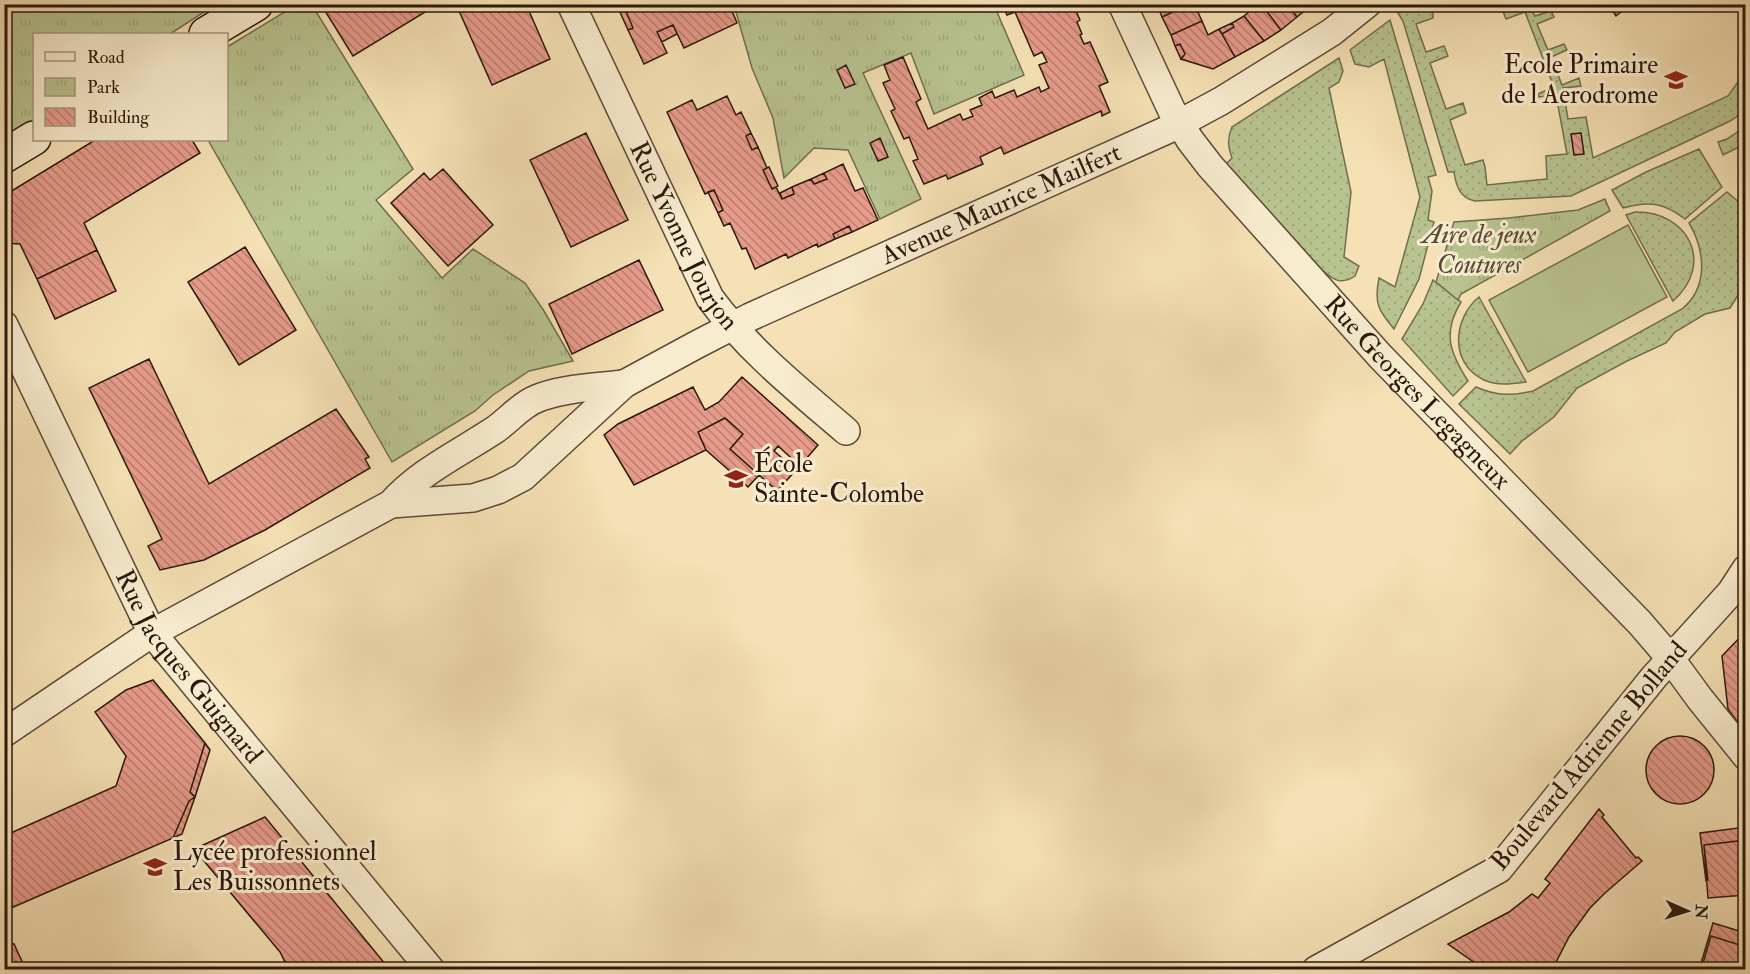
<svg xmlns="http://www.w3.org/2000/svg" width="1750" height="974" viewBox="0 0 1750 974" font-family="'IM FELL Double Pica',serif">
<defs>
<pattern id="grass-dots" width="8" height="8" patternUnits="userSpaceOnUse" patternTransform="scale(1.5)"><rect width="8" height="8" fill="#b8c390"/><path d="M2 2h.1M6 6h.1" fill="none" stroke="#9ea77b" stroke-width="1.8" stroke-linecap="round"/></pattern>
<pattern id="park-tufts" width="24" height="20" patternUnits="userSpaceOnUse" patternTransform="scale(1.5)"><rect width="24" height="20" fill="#b8c390"/><path d="M3 7l-1-3M5 7V3M7 7l1-3M15 17l-1-3M17 17v-4M19 17l1-3" fill="none" stroke="#9ea77b"/></pattern>
<pattern id="building-back-hatch" width="6" height="6" patternUnits="userSpaceOnUse" patternTransform="scale(1.5)"><rect width="6" height="6" fill="#e79b8b"/><path d="M-1 5l2 2M0 0l6 6M5-1l2 2" fill="none" stroke="#bb7d70"/></pattern>
</defs>
<rect width="100%" height="100%" fill="#f5e1b5"/>
<filter id="stains"><feTurbulence type="fractalNoise" baseFrequency=".00333" numOctaves="4"/><feColorMatrix values="0 0 0 0 .2 0 0 0 0 .09 0 0 0 0 .02 0 0 0 .5 -.17"/></filter>
<radialGradient id="worn" r=".72"><stop offset=".6" stop-color="#630" stop-opacity="0"/><stop offset="1" stop-color="#630" stop-opacity=".3"/></radialGradient>
<path fill="url(#grass-dots)" stroke="#726e4e" stroke-width="1.5" d="M 1425,4 L 1433,13 L 1433,18 L 1416,24 L 1426,52 L 1444,46 L 1448,56 L 1430,63 L 1446,109 L 1463,103 L 1466,113 L 1450,120 L 1465,165 L 1483,160 L 1485,167 L 1487,185 L 1547,179 L 1546,156 L 1567,154 L 1556,95 L 1539,97 L 1538,94 L 1554,87 L 1525,12 L 1506,19 L 1502,9 L 1513,5 L 1529,5 L 1535,16 L 1551,11 L 1554,17 L 1537,24 L 1548,50 L 1564,44 L 1567,50 L 1551,57 L 1562,85 L 1579,78 L 1581,86 L 1563,88 L 1568,119 L 1586,117 L 1593,158 L 1728,96 L 1745,72 L 1745,111 L 1730,121 L 1571,196 L 1475,201 C 1460,198 1456,186 1454,172 L 1448,172 L 1403,21 L 1398,13 L 1405,5 Z
M 1390,20 L 1436,175 L 1428,177 L 1432,191 L 1428,220 L 1434,222 L 1419,279 L 1394,329 C 1378,310 1374,303 1379,278 L 1395,287 L 1420,197 L 1384,59 L 1369,67 L 1355,64 L 1350,50 Z
M 1339,58 L 1343,71 L 1339,82 L 1329,88 L 1351,192 L 1344,257 L 1359,266 L 1355,276 C 1340,286 1332,279 1320,268 L 1226,164 L 1232,158 C 1228,147 1227,138 1232,127 Z
M 1745,127 L 1745,144 L 1723,155 L 1718,142 L 1727,139 Z
M 1699,149 L 1722,187 L 1685,219 C 1663,202 1649,201 1623,208 L 1612,190 L 1646,172 Z
M 1727,192 L 1746,208 L 1745,284 L 1730,308 L 1705,314 L 1675,332 L 1666,343 L 1627,361 L 1577,388 L 1554,417 L 1522,441 L 1510,454 L 1459,404 L 1476,387 C 1497,396 1510,396 1533,391 L 1682,309 C 1709,287 1705,250 1689,223 Z
M 1635,212 C 1689,211 1715,264 1673,301 L 1626,215 Z
M 1433,280 L 1461,302 C 1442,333 1450,353 1468,381 L 1453,396 L 1402,339 L 1423,304 Z
M 1479,297 L 1526,382 C 1511,384 1498,386 1484,380 C 1449,364 1453,318 1479,297 Z"/>
<path fill="url(#park-tufts)" stroke="#726e4e" stroke-width="1.5" d="M 5,5 L 215,5 L 170,34 L 34,34 L 34,124 L 5,144 Z
M 296,5 L 312,5 L 413,169 L 376,200 L 442,278 L 473,249 L 525,283 L 544,311 L 573,361 L 529,371 L 493,395 L 475,411 L 392,462 L 208,140 L 226,140 L 227,47 Z
M 734,5 L 994,5 L 1024,75 L 934,114 L 911,53 L 863,73 L 921,199 L 880,219 L 848,150 L 814,148 L 784,178 L 773,118 L 752,68 Z
M 1605,199 L 1610,211 L 1461,294 L 1458,300 L 1436,282 L 1454,222 L 1509,218 L 1578,210 Z"/>
<path fill="#b8c390" stroke="#726e4e" stroke-width="1.5" d="M 1628,225 L 1667,297 L 1528,372 L 1489,300 Z"/>
<path fill="url(#building-back-hatch)" stroke="#2b180b" stroke-width="1.5" d="M 325,4 L 427,4 L 430,9 L 353,56 L 322,6 Z
M 456,4 L 526,4 L 550,59 L 492,85 Z
M 616,4 L 681,4 L 684,12 L 700,4 L 729,4 L 737,23 L 684,48 L 673,25 L 657,32 L 667,53 L 644,64 L 628,30 L 633,28 L 625,9 L 620,12 Z
M 681,4 L 700,4 L 684,12 Z
M 1002,4 L 1073,4 L 1080,20 L 1077,22 L 1082,34 L 1080,35 L 1084,44 L 1090,42 L 1108,82 L 1099,86 L 1110,112 L 1102,116 L 1101,111 L 1004,154 L 1001,147 L 980,157 L 983,164 L 948,179 L 946,175 L 924,184 L 913,161 L 918,159 L 909,137 L 904,139 L 891,111 L 895,109 L 883,83 L 890,80 L 884,65 L 903,57 L 921,99 L 916,102 L 928,129 L 960,114 L 963,120 L 973,116 L 970,110 L 982,105 L 979,98 L 992,91 L 995,98 L 1014,90 L 1017,97 L 1039,87 L 1041,92 L 1049,88 L 1039,65 L 1047,62 L 1042,52 L 1034,56 L 1015,12 L 1007,15 Z
M 1157,4 L 1190,4 L 1162,17 Z
M 1190,4 L 1194,4 L 1202,21 L 1171,35 L 1162,17 Z
M 1258,4 L 1261,4 L 1281,30 L 1264,41 L 1244,16 Z
M 1261,4 L 1287,4 L 1297,17 L 1281,30 Z
M 1287,4 L 1313,4 L 1297,17 Z
M 1608,4 L 1631,4 L 1616,16 Z
M 625,9 L 633,28 L 628,30 L 620,12 Z
M 1244,16 L 1264,41 L 1235,57 L 1222,34 L 1234,27 L 1232,23 Z
M 1202,21 L 1208,35 L 1219,29 L 1235,57 L 1213,69 L 1181,59 L 1185,54 L 1180,44 L 1175,46 L 1171,35 Z
M 1232,23 L 1234,27 L 1222,34 L 1219,29 Z
M 673,25 L 677,34 L 662,42 L 657,32 Z
M 1180,44 L 1185,54 L 1181,59 L 1175,46 Z
M 846,65 L 855,84 L 845,88 L 837,70 Z
M 727,96 L 736,115 L 741,112 L 751,133 L 746,136 L 752,150 L 758,147 L 767,168 L 763,170 L 772,189 L 776,187 L 782,199 L 794,194 L 792,187 L 811,179 L 814,184 L 827,179 L 824,173 L 843,164 L 855,191 L 863,188 L 878,220 L 852,232 L 849,226 L 833,234 L 835,239 L 818,247 L 817,244 L 788,258 L 786,254 L 755,269 L 746,248 L 742,249 L 730,223 L 724,226 L 718,213 L 723,210 L 714,190 L 705,194 L 667,112 L 692,100 L 697,110 Z
M 586,133 L 628,220 L 571,247 L 530,160 Z
M 751,133 L 758,147 L 752,150 L 746,136 Z
M 1581,133 L 1584,154 L 1574,155 L 1571,134 Z
M 880,138 L 888,157 L 878,161 L 870,143 Z
M 95,140 L 192,140 L 200,153 L 84,223 L 97,250 L 37,279 L 20,244 L 4,243 L 5,195 Z
M 769,167 L 778,186 L 772,189 L 763,170 Z
M 443,169 L 493,225 L 448,266 L 391,203 L 424,173 L 430,180 Z
M 824,173 L 827,179 L 814,184 L 811,179 Z
M 792,187 L 794,194 L 782,199 L 780,193 Z
M 714,190 L 723,210 L 718,213 L 708,192 Z
M 849,226 L 852,232 L 835,239 L 833,234 Z
M 245,247 L 296,330 L 239,365 L 188,282 Z
M 97,250 L 116,291 L 55,319 L 37,279 Z
M 639,260 L 663,310 L 572,354 L 549,304 Z
M 149,359 L 209,484 L 336,409 L 369,457 L 365,459 L 370,468 L 265,530 L 204,560 L 160,570 L 148,546 L 162,539 L 89,388 Z
M 742,377 L 818,445 L 800,466 L 778,446 L 774,451 L 796,470 L 777,491 L 730,449 L 743,434 L 725,418 L 698,432 L 706,450 L 634,485 L 604,435 L 618,424 L 693,387 L 705,410 L 719,402 Z
M 725,418 L 743,434 L 730,449 L 759,475 L 748,487 L 706,450 L 698,432 Z
M 1746,631 L 1746,724 L 1741,727 L 1728,709 L 1722,656 Z
M 153,680 L 205,743 L 190,792 L 195,797 L 189,801 L 173,838 L 4,911 L 4,836 L 116,786 L 126,756 L 95,712 L 126,690 Z
M1646 770a34 34 0 1 1 68 0a34 34 0 1 1-68 0Z
M 205,743 L 210,750 L 195,797 L 190,792 Z
M 195,797 L 182,834 L 173,838 L 189,801 Z
M 1599,809 L 1604,815 L 1602,817 L 1636,858 L 1638,857 L 1642,861 L 1605,893 L 1590,908 L 1569,937 L 1552,970 L 1485,970 L 1448,944 L 1509,912 L 1532,894 L 1538,898 L 1550,883 L 1545,879 Z
M 265,817 L 390,970 L 289,970 L 280,952 L 194,849 Z
M 1746,827 L 1746,840 L 1704,845 L 1708,880 L 1706,881 L 1700,833 Z
M 1746,840 L 1746,895 L 1708,898 L 1704,845 Z
M 1713,923 L 1746,933 L 1746,947 L 1711,936 L 1701,970 L 1699,970 Z
M 1711,936 L 1746,947 L 1746,970 L 1701,970 Z
M 4,942 L 14,944 L 26,970 L 4,970 Z"/>
<g fill="none" stroke-linecap="round" stroke-linejoin="round">
<g stroke="#5e4a36" stroke-width="30">
<g id="minor">
<path id="s1" d="M 571,4 L 710,298 C 749,351 796,388 846,431"/>
<path id="s2" d="M 1122,4 L 1172,111 L 1190,140 L 1210,166 L 1380,356 L 1640,623 L 1670,658 L 1700,699 L 1746,756"/>
<path id="s3" d="M 4,325 L 152,633 L 431,970"/>
<path id="s4" d="M 391,504 L 473,498 L 498,490 L 523,477 L 624,384 L 696,345 L 750,317 L 1169,129 L 1221,101 L 1332,32 L 1367,4"/>
<path d="M 4,733 L 152,633 L 391,504 C 419,472 460,453 496,429 C 511,418 523,403 541,397 C 567,388 596,387 624,384"/>
<path d="M 1316,970 L 1499,869 L 1654,677 L 1731,592 L 1746,569"/>
</g>
</g>
<g stroke="#2b180b" stroke-width="36">
<path id="secondary" d="M 206,34 L 256,4
M 4,156 L 34,138"/>
</g>
<use href="#minor" stroke="#f8eccf" stroke-width="27"/>
<use href="#secondary" stroke="#f8eccf" stroke-width="33"/>
</g>
<defs>
<g id="school-bare" transform="scale(1.8)"><path d="M0-5L7-2L0 1L-7-2ZM-4 1L0 2.5L4 1V4Q0 6-4 4Z" fill="#8f2418" stroke="#f8eccf" stroke-width="2.5" paint-order="stroke"/></g>
</defs>
<g fill-rule="evenodd">
<use href="#school-bare" x="1676" y="80"/>
<use href="#school-bare" x="736" y="479"/>
<use href="#school-bare" x="155" y="867"/>
</g>
<g text-anchor="middle" dominant-baseline="central" stroke-width="6" stroke-linejoin="round" paint-order="stroke">
<g font-size="26" fill="#2b180b" stroke="#f8eccf" text-anchor="start">
<text x="1658" y="65" text-anchor="end">Ecole Primaire<tspan x="1658" dy="30">de l Aerodrome</tspan></text>
<text x="754" y="464">École<tspan x="754" dy="30">Sainte-Colombe</tspan></text>
<text x="173" y="852">Lycée professionnel<tspan x="173" dy="30">Les Buissonnets</tspan></text>
</g>
<g font-size="26" fill="#2b180b" stroke="#f8eccf">
<text stroke="none"><textPath href="#s4" startOffset="692">Avenue Maurice Mailfert</textPath></text>
<text stroke="none"><textPath href="#s1" startOffset="258">Rue Yvonne Jourjon</textPath></text>
<text stroke="none"><textPath href="#s2" startOffset="492">Rue Georges Legagneux</textPath></text>
<text stroke="none"><textPath href="#s3" startOffset="390">Rue Jacques Guignard</textPath></text>
<text transform="translate(1589 756) rotate(-50)">Boulevard Adrienne Bolland</text>
</g>
<g font-size="26" font-style="italic" fill="#554b33" stroke="#f8eccf">
<text x="1479" y="235">Aire de jeux<tspan x="1479" dy="30">Coutures</tspan></text>
</g>
</g>
<rect width="1750" height="974" fill="none" stroke="#f5e1b5" stroke-width="24"/>
<rect x="6" y="6" width="1738" height="962" fill="none" stroke="#2b180b" stroke-width="3"/>
<rect x="12" y="12" width="1726" height="950" fill="none" stroke="#2b180b" stroke-width="1.5"/>
<rect x="33" y="33" width="195" height="108" fill="#f8eccf" stroke="#a69781" stroke-width="1.5"/>
<rect x="45" y="52" width="30" height="9" fill="#f8eccf" stroke="#a69781" stroke-width="1.5"/>
<text x="87" y="63" font-size="18" fill="#2b180b">Road</text>
<rect x="45" y="78" width="30" height="18" fill="url(#park-tufts)" stroke="#a69781" stroke-width="1.5"/>
<text x="87" y="93" font-size="18" fill="#2b180b">Park</text>
<rect x="45" y="108" width="30" height="18" fill="url(#building-back-hatch)" stroke="#a69781" stroke-width="1.5"/>
<text x="87" y="123" font-size="18" fill="#2b180b">Building</text>
<g transform="translate(1687 911) rotate(93)" stroke="#f8eccf" stroke-width="4.5" paint-order="stroke">
<path d="M0-4.5L10 22L0 15L-10 22Z" fill="#2b180b"/>
<text y="-9" font-size="16" font-weight="bold" text-anchor="middle" fill="#2b180b">N</text>
</g>
<rect width="100%" height="100%" filter="url(#stains)"/>
<rect width="100%" height="100%" fill="url(#worn)"/>
</svg>
